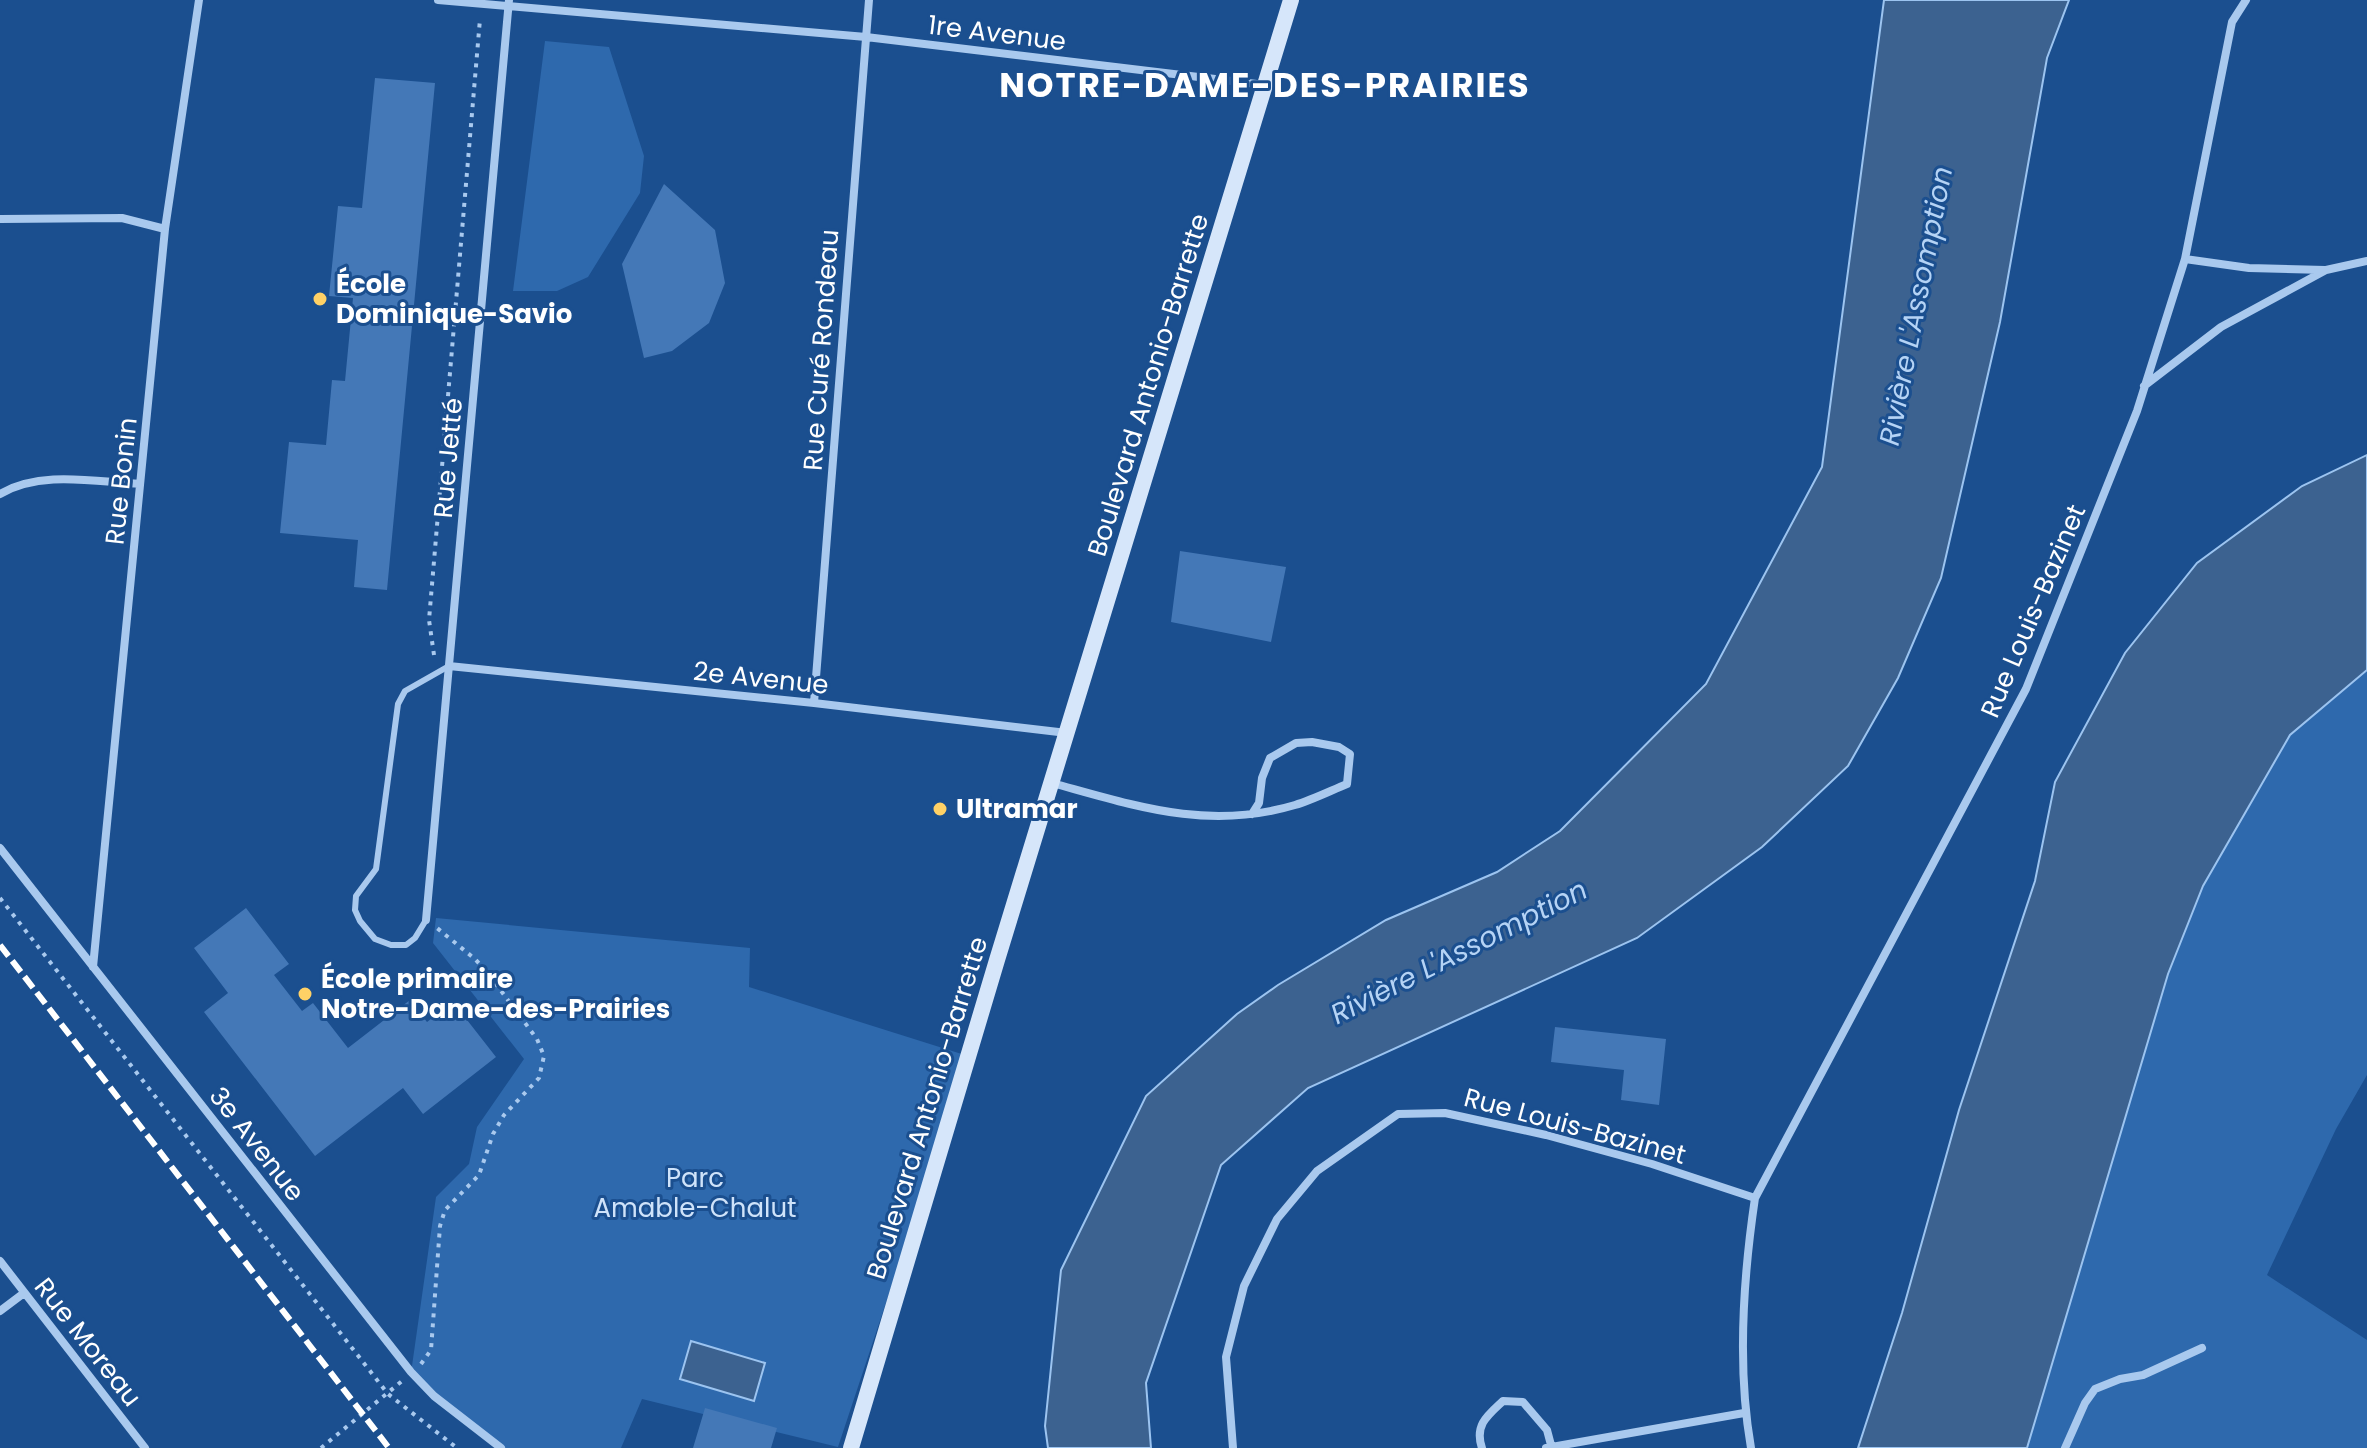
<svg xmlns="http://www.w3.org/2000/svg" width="2367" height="1448" viewBox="0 0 2367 1448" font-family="Poppins,sans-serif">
<rect width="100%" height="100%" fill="#1b4f8f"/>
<path fill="#2e69ad" d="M 545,41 L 609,47 L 644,156 L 640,193 L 588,277 L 557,291 L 513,291 Z
M 2367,670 L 2367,1075 L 2336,1129 L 2267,1275 L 2367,1340 L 2367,1448 L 2027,1448 L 2168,974 L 2203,886 L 2290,734 Z
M 436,918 L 750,948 L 749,987 L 968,1056 L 838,1447 L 642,1399 L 621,1448 L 501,1448 L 411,1373 L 436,1197 L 469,1164 L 477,1127 L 524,1059 L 433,943 Z"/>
<path fill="#3c6290" stroke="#9cc4f0" stroke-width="2" d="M 1884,0 L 2069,0 L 2047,58 L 2000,322 L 1941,578 L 1898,678 L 1848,766 L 1762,847 L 1637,938 L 1308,1088 L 1221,1165 L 1146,1383 L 1151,1448 L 1048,1448 L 1045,1426 L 1061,1270 L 1146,1096 L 1237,1014 L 1278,985 L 1386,920 L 1497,872 L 1560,831 L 1706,684 L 1822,467 Z
M 2367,455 L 2367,670 L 2290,735 L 2203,886 L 2168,974 L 2027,1448 L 1858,1448 L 1902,1313 L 1959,1110 L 2035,881 L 2055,782 L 2125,653 L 2197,563 L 2302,486 Z
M 691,1341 L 765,1363 L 754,1401 L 680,1379 Z"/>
<path fill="#4478b7" d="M 375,78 L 435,83 L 387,590 L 354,587 L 358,540 L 280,533 L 289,442 L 326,445 L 332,380 L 345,381 L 353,298 L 329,296 L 338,206 L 362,208 Z
M 664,184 L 715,230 L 725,283 L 709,323 L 672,351 L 644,358 L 622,264 Z
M 1180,551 L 1286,567 L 1271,642 L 1171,622 Z
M 246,908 L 289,964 L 274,975 L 302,1011 L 313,1003 L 348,1048 L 410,1000 L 427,1022 L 453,1002 L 496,1057 L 423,1114 L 403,1088 L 315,1156 L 204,1012 L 228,993 L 194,948 Z
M 1555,1027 L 1666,1039 L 1659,1105 L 1621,1100 L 1624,1070 L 1551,1062 Z
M 705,1408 L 777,1428 L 771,1448 L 693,1448 Z"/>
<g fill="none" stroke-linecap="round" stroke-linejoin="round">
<path stroke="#a9c9ee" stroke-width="4" stroke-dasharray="4 6" stroke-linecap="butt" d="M 434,655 L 429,620 L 480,19
M 0,898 L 388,1394 L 457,1448
M 421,1364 L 431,1350 L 440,1226 L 445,1210 L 479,1175 L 493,1134 L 504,1115 L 539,1078 L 544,1056 L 537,1039 L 487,972 L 475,959 L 437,928
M 321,1448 L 402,1381"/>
<path stroke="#a9c9ee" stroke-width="6" d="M 426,920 L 415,938 L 406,945 L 391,945 L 375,939 L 360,921 L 355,910 L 356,896 L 376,869 L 398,704 L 405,691 L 449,666"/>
<path stroke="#a9c9ee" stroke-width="8" d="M 438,0 L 866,37 L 1265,85
M 0,219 L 122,218 L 165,229
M 2185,259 L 2249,268 L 2325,270
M 2144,386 L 2221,327 L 2326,270 L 2367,261
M 0,494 C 41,470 95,482 140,484
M 449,666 L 814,703 L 1067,733
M 814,703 L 869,0
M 1052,783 C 1136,806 1208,831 1295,805 C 1312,800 1330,791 1347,784 L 1350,754 L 1339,747 L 1312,742 L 1296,743 L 1270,758 L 1262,778 L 1259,803 L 1252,814
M 0,848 L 411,1372 L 434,1396 L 501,1448
M 426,920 L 509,0
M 93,967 L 165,229 L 199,0
M 0,1261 L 145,1448
M 0,1311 L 24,1293
M 1233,1448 L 1226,1357 L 1244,1286 L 1277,1219 L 1317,1171 L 1398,1114 L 1445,1113 L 1546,1135 L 1652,1164 L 1755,1198
M 1482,1448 C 1474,1425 1488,1415 1503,1401 L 1523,1402 L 1547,1430 L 1551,1445
M 1546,1448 L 1744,1413
M 1751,1448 C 1737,1368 1743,1279 1755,1198 L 2026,689 L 2137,411 L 2185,259 L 2232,22 L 2246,0
M 2065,1448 L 2085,1403 L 2095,1389 L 2120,1379 L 2143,1375 L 2202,1348"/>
<path stroke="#d6e6fa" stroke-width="16" d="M 851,1448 L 997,960 L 1291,0"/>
<path stroke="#fff" stroke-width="6" stroke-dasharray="14 6" stroke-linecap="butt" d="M 0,945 L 389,1448"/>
</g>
<g fill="#ffd166" stroke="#1b4f8f" stroke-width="3">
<circle cx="320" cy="299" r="8"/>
<circle cx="940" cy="809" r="8"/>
<circle cx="305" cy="994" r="8"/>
</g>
<g text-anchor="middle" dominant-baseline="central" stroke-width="6" stroke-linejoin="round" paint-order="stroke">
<g font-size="26" fill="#fff" stroke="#1b4f8f">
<text transform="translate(997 33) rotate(7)">1re Avenue</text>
<text transform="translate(821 350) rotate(-86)">Rue Curé Rondeau</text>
<text transform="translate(1148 385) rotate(-73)">Boulevard Antonio-Barrette</text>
<text transform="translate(448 458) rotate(-85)">Rue Jetté</text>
<text transform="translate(121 481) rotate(-84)">Rue Bonin</text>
<text transform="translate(2033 611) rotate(-67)">Rue Louis-Bazinet</text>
<text transform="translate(761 678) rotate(6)">2e Avenue</text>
<text transform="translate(927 1108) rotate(-73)">Boulevard Antonio-Barrette</text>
<text transform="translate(1575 1126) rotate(15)">Rue Louis-Bazinet</text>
<text transform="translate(257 1144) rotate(52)">3e Avenue</text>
<text transform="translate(88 1342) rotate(52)">Rue Moreau</text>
</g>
<g font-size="26" font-weight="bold" fill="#fff" stroke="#1b4f8f" text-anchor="start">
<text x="336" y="284">École<tspan x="336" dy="30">Dominique-Savio</tspan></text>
<text x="956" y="809">Ultramar</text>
<text x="321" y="979">École primaire<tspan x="321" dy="30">Notre-Dame-des-Prairies</tspan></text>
</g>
<g font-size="26" fill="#cfe3fa" stroke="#1b4f8f">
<text x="695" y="1178">Parc<tspan x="695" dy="30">Amable-Chalut</tspan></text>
</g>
<g font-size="28" font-style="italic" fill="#b5d3f5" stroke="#1b4f8f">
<text transform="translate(1916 306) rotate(-79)">Rivière L'Assomption</text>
<text transform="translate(1459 952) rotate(-27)">Rivière L'Assomption</text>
</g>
<g font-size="34" font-weight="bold" letter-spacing="2" fill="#fff" stroke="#1b4f8f">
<text x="1265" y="85">NOTRE-DAME-DES-PRAIRIES</text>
</g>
</g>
</svg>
